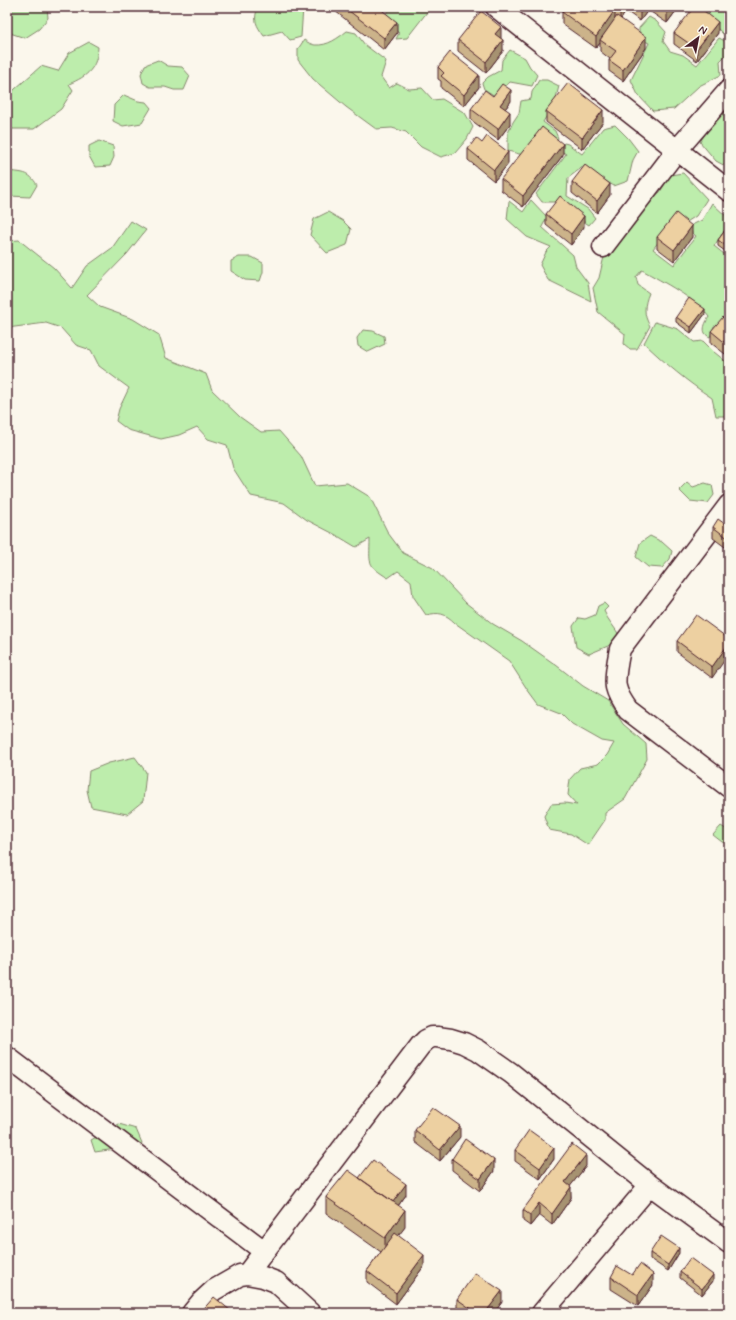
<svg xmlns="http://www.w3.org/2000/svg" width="736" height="1320" viewBox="0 0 736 1320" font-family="Mynerve,sans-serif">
<rect width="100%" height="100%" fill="#fbf7ec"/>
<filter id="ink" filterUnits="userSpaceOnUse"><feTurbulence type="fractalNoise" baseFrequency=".025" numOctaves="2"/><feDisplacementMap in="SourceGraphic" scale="8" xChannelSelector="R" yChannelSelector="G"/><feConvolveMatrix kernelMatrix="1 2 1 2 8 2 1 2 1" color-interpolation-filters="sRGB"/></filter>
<g filter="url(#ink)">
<path fill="#bdedac" stroke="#84866c" d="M 7,7 L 47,7 L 48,18 L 39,29 L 25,38 L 7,32 Z
M 258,7 L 303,7 L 301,37 L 290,40 L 282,31 L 264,36 C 256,25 253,20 258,7 Z
M 391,7 L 431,7 L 407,38 L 396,39 L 399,33 L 382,19 Z
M 697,7 L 729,7 L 729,36 L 723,34 Z
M 649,17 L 656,21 L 666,32 L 663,41 L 670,51 L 683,55 L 697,65 L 719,38 L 729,43 L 729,52 L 720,61 L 721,75 L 699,86 L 674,109 L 653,111 L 638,95 L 631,80 L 649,43 L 639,38 L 639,28 Z
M 347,31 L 356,33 L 365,45 L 386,61 L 381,77 L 389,88 L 397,83 L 409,89 L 422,88 L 433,100 L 442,99 L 465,113 L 473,127 L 467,139 L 455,153 L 441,157 L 421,147 L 406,132 L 392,128 L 376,129 L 346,107 L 313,79 L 298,60 L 298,49 L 304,40 C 307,42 312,45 315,45 C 328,46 338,38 347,31 Z
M 89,42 L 98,47 C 97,68 88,76 69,84 L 73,90 L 61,109 L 34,129 L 10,129 L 7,125 L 7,98 L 15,89 L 41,66 L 58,71 L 69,53 Z
M 510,50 L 525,58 L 530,67 L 537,75 L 532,86 L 510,82 L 495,96 L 484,89 L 482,83 L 488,77 L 501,70 L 502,60 Z
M 158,60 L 168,66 L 182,67 L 190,76 L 184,90 L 174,90 L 165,87 L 150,87 L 143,83 L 141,74 L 145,65 Z
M 539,80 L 547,80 L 559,86 L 555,102 L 543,122 L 555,131 L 558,138 L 555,143 L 523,155 L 508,151 L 508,133 L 513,122 L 519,113 L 521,101 L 531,99 L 532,92 Z
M 729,88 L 729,168 L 716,161 L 700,142 L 711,124 Z
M 124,95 L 138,101 L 146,102 L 151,108 L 142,123 L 123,126 L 113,121 L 114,105 Z
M 615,125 L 628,138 L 638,151 L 633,160 L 628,181 L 614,186 L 596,175 L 584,166 L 568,178 L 567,196 L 588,209 L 595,218 L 589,225 L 554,202 L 542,202 L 536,194 L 566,154 L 561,151 L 560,147 L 564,143 L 568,144 L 582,154 L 603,128 Z
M 99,141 L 113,146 L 114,157 L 110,166 L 95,167 L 89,156 L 89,146 Z
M 7,171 C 22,173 29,171 37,185 L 30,197 L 9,196 L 7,192 Z
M 683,173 L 707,199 L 696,216 L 682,225 L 675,220 L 653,249 L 674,265 L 696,236 L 686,228 L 702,220 L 712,203 L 729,219 L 729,224 L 714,246 L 729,258 L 729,322 C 725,326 720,327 714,326 L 710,337 C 700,333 705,323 709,317 C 695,298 663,282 642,270 L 636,277 L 638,285 L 649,293 C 644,305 643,315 650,326 L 637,349 L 630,349 L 624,344 L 625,334 L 598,312 L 593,288 L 599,278 L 606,248 L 641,207 L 660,192 L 670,175 Z
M 531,200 L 547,217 L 542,227 L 573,255 L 576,267 L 588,283 L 591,301 L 548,280 L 540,265 L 546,252 L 551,247 L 527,237 L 507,219 L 509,201 L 523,212 Z
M 328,212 L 343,221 L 351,229 L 347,245 L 327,253 L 310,235 L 314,219 Z
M 131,221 L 146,230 L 127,254 L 87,295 L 100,307 L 133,319 L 159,335 L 166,358 L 206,374 L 212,390 L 240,417 L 261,432 L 279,431 L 301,456 L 315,486 L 347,483 L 370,497 L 388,533 L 403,553 L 433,568 L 466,603 L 493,624 L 522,641 L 556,665 L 583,686 L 608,701 L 623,724 L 646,744 L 647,759 L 625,799 L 605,813 L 605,820 L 588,845 L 571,834 L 549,830 L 544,816 L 551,804 L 565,803 L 577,805 L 568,795 L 570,779 L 580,768 L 598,764 L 607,755 L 614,743 L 602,741 L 572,724 L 561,713 L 538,704 L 527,689 L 509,661 L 455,623 C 445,613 439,612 426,615 L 413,596 L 411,581 L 398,571 L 388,578 C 366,564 370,564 370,539 L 356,547 L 336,535 L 307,520 L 284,503 L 251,496 L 233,468 L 227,445 L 208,439 L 197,427 L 179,435 L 161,439 L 128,430 L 116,421 L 119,409 L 129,388 L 99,366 L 91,350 L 76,345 L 61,328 L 46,323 L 7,328 L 7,241 L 19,240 L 54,268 L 72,288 L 87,266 L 112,248 Z
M 239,257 L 252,257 L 263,263 L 263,272 L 260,281 L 245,280 L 231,271 L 231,261 Z
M 655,322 L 678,329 L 694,342 L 703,341 L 714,352 L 729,364 L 729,413 L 726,416 L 716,416 L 712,398 C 686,381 666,364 644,343 Z
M 363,330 L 373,331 L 384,336 L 385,344 L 368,352 L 358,346 L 357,338 Z
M 687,482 L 693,487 L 705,483 L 712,485 L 714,495 L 708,503 L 690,501 L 679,490 Z
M 650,536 L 662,542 L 672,551 L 670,559 L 662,568 L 648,567 L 636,557 L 640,543 Z
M 604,603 L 608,607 L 604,611 C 608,621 615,627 620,637 L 608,646 L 589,654 L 576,647 L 573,626 L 579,618 L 585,619 L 595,615 L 598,606 Z
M 135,757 L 146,772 L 143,801 L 127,814 L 91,807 L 87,790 L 89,771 L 109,763 Z
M 721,826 L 729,831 L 729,844 L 722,842 L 713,835 Z
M 119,1124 L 136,1129 L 142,1143 L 136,1152 L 116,1149 L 95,1152 L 91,1140 Z"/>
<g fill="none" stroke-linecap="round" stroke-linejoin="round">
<g stroke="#4a1f2b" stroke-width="23">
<path id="street" d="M 496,7 L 729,191
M 603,247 L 677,150 L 729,90
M 729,505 L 620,649 C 618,659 614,677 616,687 C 618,696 623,703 628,710 L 729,787
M 7,1057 L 264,1251
M 247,1274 L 420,1046 L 426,1040 L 432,1037 L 437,1037 L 451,1039 L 464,1043 L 478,1050 L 511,1073 L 650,1185 L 729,1243
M 192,1313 L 201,1302 L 214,1290 L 240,1275 L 247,1274 L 263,1277 L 276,1282 L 310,1313
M 542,1313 L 650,1185"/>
</g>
<use href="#street" stroke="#fbf7ec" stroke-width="20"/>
</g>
<path fill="#ccb38a" stroke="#4a1f2b" d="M 330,7 L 378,7 L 397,33 L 384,50 Z
M 565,7 L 679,7 L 667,23 L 648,10 L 640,21 L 626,11 L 621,19 L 646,48 L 623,81 L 609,71 L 609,60 L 610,59 L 600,51 L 600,43 L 596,48 L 562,24 L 562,12 Z
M 674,33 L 718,33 L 697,61 L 674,44 Z
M 501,38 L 503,51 L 486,73 L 458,51 L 458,40 Z
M 438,67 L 479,87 L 464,106 L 441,88 L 441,81 L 438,79 Z
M 493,96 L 511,101 L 505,109 L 510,124 L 498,140 L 471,120 L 471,109 Z
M 546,111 L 603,122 L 582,149 L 546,122 Z
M 468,149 L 508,164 L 494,181 L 468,160 Z
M 563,155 L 523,207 L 501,190 L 501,179 Z
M 572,182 L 610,195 L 597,213 L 572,193 Z
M 546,214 L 584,227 L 571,245 L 546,225 Z
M 729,225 L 729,254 L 718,246 L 718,240 Z
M 657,237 L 692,237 L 674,261 L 657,248 Z
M 705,314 L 691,333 L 676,322 L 676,317 Z
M 729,322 L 729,357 L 711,343 L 711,331 Z
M 729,519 L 729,550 L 713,538 L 713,527 L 725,524 Z
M 729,639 L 712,678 L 677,652 L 677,641 Z
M 415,1130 L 460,1137 L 440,1161 L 415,1142 Z
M 515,1150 L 554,1159 L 540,1179 L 515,1161 Z
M 452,1159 L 494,1171 L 480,1191 L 452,1170 Z
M 586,1166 L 570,1186 L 571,1198 L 552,1225 L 539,1215 L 530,1226 L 523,1221 L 523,1210 Z
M 359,1178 L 406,1195 L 398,1206 L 405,1227 L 398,1235 L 424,1266 L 396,1304 L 367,1282 L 367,1271 L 381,1252 L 326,1213 L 326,1197 Z
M 650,1253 L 679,1253 L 668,1271 L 650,1259 Z
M 680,1272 L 713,1281 L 702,1295 L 680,1278 Z
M 611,1277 L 653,1285 L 638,1306 L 611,1289 Z
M 457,1299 L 502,1302 L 494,1313 L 461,1313 L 457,1310 Z"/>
<path fill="#a69271" stroke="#4a1f2b" d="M 622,7 L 626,7 L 626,11 L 620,21 L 620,10 Z
M 643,7 L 648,7 L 648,10 L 640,21 L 640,10 Z
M 671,7 L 679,7 L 667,23 L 667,12 Z
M 615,10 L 615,21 L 600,40 L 600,43 L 596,48 L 596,37 Z
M 397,22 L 397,33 L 384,50 L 384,38 Z
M 718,22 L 718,33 L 697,61 L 697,49 Z
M 501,27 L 501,38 L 495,45 L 495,34 Z
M 646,37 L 646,48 L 623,81 L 623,70 Z
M 503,40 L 503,51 L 486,73 L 486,62 Z
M 479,75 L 479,87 L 464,106 L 464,95 Z
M 511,90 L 511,101 L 500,116 L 500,105 Z
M 603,110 L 603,122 L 582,149 L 582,138 Z
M 510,112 L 510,124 L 498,140 L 498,129 Z
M 563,144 L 563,155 L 523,207 L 523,196 Z
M 508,152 L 508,164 L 494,181 L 494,170 Z
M 610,184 L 610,195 L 597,213 L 597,201 Z
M 584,216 L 584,227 L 571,245 L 571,234 Z
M 692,226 L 692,237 L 674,261 L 674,250 Z
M 705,309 L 705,314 L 691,333 L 691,327 Z
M 729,643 L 729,654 L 712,678 L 712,667 Z
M 460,1126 L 460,1137 L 440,1161 L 440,1150 Z
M 554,1148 L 554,1159 L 540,1179 L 540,1168 Z
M 586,1155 L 586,1166 L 565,1193 L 565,1182 Z
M 494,1160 L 494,1171 L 480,1191 L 480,1179 Z
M 406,1184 L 406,1195 L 392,1214 L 392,1203 Z
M 571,1187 L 571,1198 L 552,1225 L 552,1214 Z
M 539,1203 L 539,1215 L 530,1226 L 530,1215 Z
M 405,1210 L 405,1227 L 385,1254 L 385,1238 Z
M 679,1248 L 679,1253 L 668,1271 L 668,1265 Z
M 424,1255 L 424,1266 L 396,1304 L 396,1293 Z
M 653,1274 L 653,1285 L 638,1306 L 638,1295 Z
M 713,1275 L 713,1281 L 702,1295 L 702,1289 Z
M 502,1291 L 502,1302 L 494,1313 L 485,1313 Z"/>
<path fill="#edd0a1" stroke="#4a1f2b" d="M 344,7 L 378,7 L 397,22 L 384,38 Z
M 565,7 L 610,7 L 615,10 L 596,37 L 562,12 Z
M 616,7 L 622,7 L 620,10 Z
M 636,7 L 643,7 L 640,10 Z
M 660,7 L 671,7 L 667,12 Z
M 694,7 L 699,7 L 718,22 L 697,49 L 674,33 Z
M 481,11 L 501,27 L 495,34 L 503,40 L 486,62 L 458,40 Z
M 617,16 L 646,37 L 623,70 L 609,60 L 616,51 L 600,40 Z
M 450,52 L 479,75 L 464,95 L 441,76 L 444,73 L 438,67 Z
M 568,83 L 603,110 L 582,138 L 546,111 Z
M 502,84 L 511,90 L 500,105 L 510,112 L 498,129 L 471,109 L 485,90 L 493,96 Z
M 542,127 L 563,144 L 523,196 L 501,179 Z
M 487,136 L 508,152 L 494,170 L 468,149 L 476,138 L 482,143 Z
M 585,165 L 610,184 L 597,201 L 572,182 Z
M 560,196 L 584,216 L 571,234 L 546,214 Z
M 676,213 L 692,226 L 674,250 L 657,237 Z
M 729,225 L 729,248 L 718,240 Z
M 689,298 L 705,309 L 691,327 L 676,317 Z
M 723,317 L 729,322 L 729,346 L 711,331 Z
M 718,519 L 725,524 L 729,519 L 729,539 L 713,527 Z
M 696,615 L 729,639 L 729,643 L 712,667 L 677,641 Z
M 433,1107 L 460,1126 L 440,1150 L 415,1130 Z
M 529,1130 L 554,1148 L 540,1168 L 515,1150 Z
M 465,1139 L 494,1160 L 480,1179 L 452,1159 Z
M 572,1144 L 586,1155 L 565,1182 L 571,1187 L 552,1214 L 539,1203 L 530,1215 L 523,1210 Z
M 373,1160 L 406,1184 L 393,1202 L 359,1178 Z
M 348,1170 L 405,1210 L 385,1238 L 326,1197 Z
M 395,1233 L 424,1255 L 396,1293 L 367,1271 Z
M 661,1236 L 679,1248 L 668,1265 L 650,1253 Z
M 690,1258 L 713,1275 L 702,1289 L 680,1272 Z
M 640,1264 L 653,1274 L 638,1295 L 611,1277 L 617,1266 L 632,1275 Z
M 475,1273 L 502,1291 L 485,1313 L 477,1313 L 457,1299 Z
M 214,1297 L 231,1311 L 229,1313 L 200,1313 Z"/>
</g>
<rect width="736" height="1320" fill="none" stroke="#fbf7ec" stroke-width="24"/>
<rect x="12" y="12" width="712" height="1296" fill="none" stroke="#4a1f2b" stroke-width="1.5" filter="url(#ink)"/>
<g transform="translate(698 38) rotate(32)" stroke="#fbf7ec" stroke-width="3" paint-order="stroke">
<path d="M0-3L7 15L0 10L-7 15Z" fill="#4a1f2b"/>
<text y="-6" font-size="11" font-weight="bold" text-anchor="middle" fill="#4a1f2b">N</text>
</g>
</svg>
